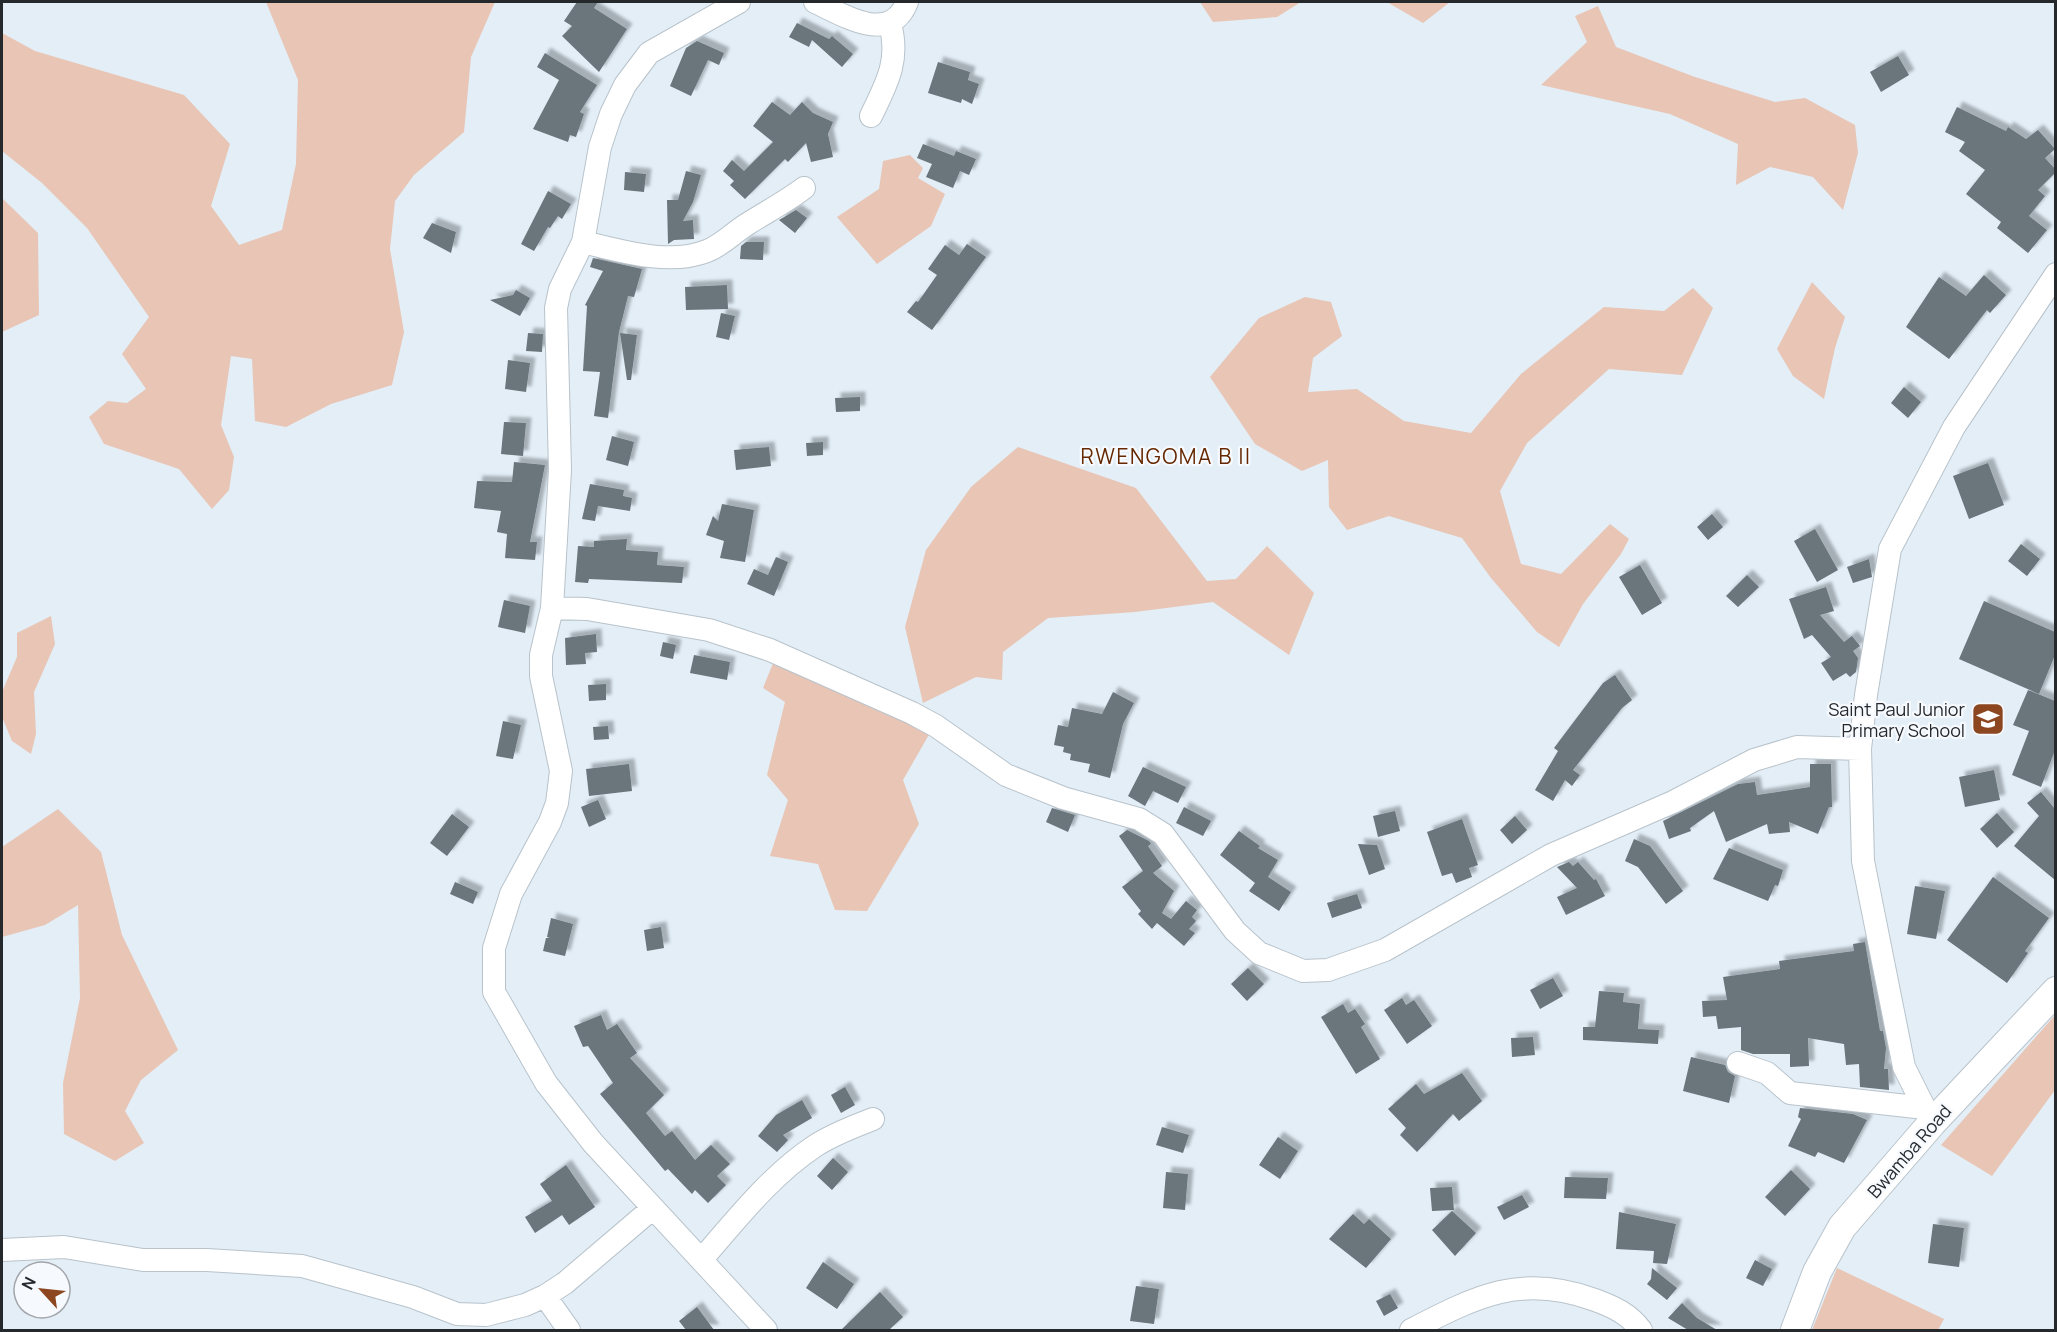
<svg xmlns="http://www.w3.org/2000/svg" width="2057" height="1332" viewBox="0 0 2057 1332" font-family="Manrope,sans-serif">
<defs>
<filter id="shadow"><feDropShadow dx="5.5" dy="-5.5" stdDeviation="1.5" flood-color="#0004"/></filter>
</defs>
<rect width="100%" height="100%" fill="#e3eef7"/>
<path fill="#e8c5b4" d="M 266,2 L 495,2 L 471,57 L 464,132 L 414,175 L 395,201 L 390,249 L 404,332 L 392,385 L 331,404 L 286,427 L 255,421 L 252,359 L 231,356 L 221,425 L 234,457 L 229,490 L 212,509 L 179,469 L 104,444 L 89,417 L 108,401 L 127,403 L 146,389 L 122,354 L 149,317 L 87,228 L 42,183 L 2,151 L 2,33 L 35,51 L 184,95 L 230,144 L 211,206 L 239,245 L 282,230 L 296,164 L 298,80 Z
M 1200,2 L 1301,2 L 1277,17 L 1213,22 Z
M 1387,2 L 1450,2 L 1423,23 Z
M 1598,6 L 1616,47 L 1695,77 L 1775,102 L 1805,98 L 1855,125 L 1858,153 L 1843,210 L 1813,177 L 1770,167 L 1736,185 L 1738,144 L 1670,114 L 1541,85 L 1587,42 L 1575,16 Z
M 910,155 L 923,168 L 918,178 L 945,194 L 931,226 L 877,264 L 837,217 L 879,189 L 883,161 Z
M 2,198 L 38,233 L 39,315 L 2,332 Z
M 1812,282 L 1845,317 L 1835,348 L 1824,399 L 1793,376 L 1777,349 Z
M 1693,288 L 1713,308 L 1682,375 L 1609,369 L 1527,443 L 1500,491 L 1521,564 L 1561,574 L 1610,524 L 1629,539 L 1621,554 L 1583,604 L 1559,647 L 1537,632 L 1491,578 L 1462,538 L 1389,516 L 1347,530 L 1329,507 L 1328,460 L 1302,471 L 1255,444 L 1210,377 L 1259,318 L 1305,297 L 1331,302 L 1342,336 L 1313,358 L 1308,392 L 1357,389 L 1404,421 L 1471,433 L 1521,374 L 1604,307 L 1664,311 Z
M 1018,447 L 1136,488 L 1207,581 L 1236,579 L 1267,546 L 1314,593 L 1289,655 L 1213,602 L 1135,612 L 1048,618 L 1003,652 L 1002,680 L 976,677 L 923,703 L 905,627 L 926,550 L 971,487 Z
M 51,616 L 55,644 L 34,692 L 36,734 L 31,754 L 12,741 L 2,717 L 2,692 L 17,657 L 17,633 Z
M 780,646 L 935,724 L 903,780 L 919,824 L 867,911 L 835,910 L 818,864 L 770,856 L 788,800 L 767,775 L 785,702 L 763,688 Z
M 58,809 L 101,852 L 122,935 L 178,1050 L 141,1080 L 125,1111 L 144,1143 L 115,1161 L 64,1134 L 63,1083 L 80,998 L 78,905 L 45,925 L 2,937 L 2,847 Z
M 2055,1015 L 2055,1090 L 1992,1176 L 1941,1145 Z
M 1837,1268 L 1944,1319 L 1938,1330 L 1812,1330 Z"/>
<path fill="#6a747b" filter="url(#shadow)" d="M 577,2 L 598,2 L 594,8 L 627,29 L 599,72 L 562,36 L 572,26 L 564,21 Z
M 797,23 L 829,39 L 832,36 L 853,54 L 842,67 L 812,40 L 809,47 L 789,37 Z
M 697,41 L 724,53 L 719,65 L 708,60 L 691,96 L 670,86 L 686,48 Z
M 545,53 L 597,85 L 580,112 L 584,114 L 576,137 L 570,135 L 568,142 L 533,129 L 559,80 L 537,67 Z
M 1898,56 L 1909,75 L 1881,92 L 1870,72 Z
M 938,62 L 970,72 L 968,80 L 979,84 L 972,104 L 962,99 L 961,103 L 928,93 Z
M 772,102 L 790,115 L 802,102 L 813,113 L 833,122 L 828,134 L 833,157 L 811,162 L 806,143 L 788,162 L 785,159 L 745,199 L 730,185 L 734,181 L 723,171 L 732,160 L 744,171 L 773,142 L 753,126 Z
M 1957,107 L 2006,131 L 2008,127 L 2026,139 L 2038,130 L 2055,149 L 2045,158 L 2055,169 L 2055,173 L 2038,190 L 2045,196 L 2029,216 L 2047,230 L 2028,253 L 1997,228 L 2001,222 L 1966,194 L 1985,170 L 1959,151 L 1965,142 L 1945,132 Z
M 923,144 L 954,156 L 956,151 L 976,159 L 969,175 L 960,171 L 953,188 L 926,177 L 932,164 L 917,158 Z
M 686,171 L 701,175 L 693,202 L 683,221 L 693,220 L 694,239 L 674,240 L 668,244 L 667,200 L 678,200 Z
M 625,172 L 646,174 L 644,192 L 624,190 Z
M 548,191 L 571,204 L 562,219 L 558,216 L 550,228 L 548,227 L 534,251 L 521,244 Z
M 796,210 L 807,218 L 795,233 L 779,220 Z
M 432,223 L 456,232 L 451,253 L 423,238 Z
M 746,242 L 764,242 L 763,260 L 740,259 L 741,246 Z
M 967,244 L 986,257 L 932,330 L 907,312 L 916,301 L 918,302 L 937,275 L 928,269 L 945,245 L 959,255 Z
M 593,258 L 642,269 L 634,297 L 628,296 L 619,332 L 608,418 L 594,416 L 600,372 L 583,371 L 587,306 L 585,305 L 603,271 L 590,267 Z
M 1984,275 L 2006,295 L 1990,313 L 1987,310 L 1949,359 L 1906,327 L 1939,277 L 1966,296 Z
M 727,285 L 728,309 L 686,310 L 685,287 Z
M 516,290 L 530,298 L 520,316 L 490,300 L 513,295 Z
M 721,313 L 735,316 L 729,340 L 716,337 Z
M 528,333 L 543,334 L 542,352 L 526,351 Z
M 620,333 L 637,335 L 631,380 L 627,380 Z
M 508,360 L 530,363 L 526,392 L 505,389 Z
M 1904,387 L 1921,402 L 1908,418 L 1891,403 Z
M 860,397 L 860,411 L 836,412 L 835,398 Z
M 504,422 L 526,423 L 523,456 L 501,454 Z
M 612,436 L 634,442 L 628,466 L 606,460 Z
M 823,442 L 823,455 L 807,456 L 806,443 Z
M 769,447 L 771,466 L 736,470 L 734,450 Z
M 514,462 L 545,465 L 530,542 L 537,542 L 535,560 L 505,558 L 507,534 L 497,532 L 501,511 L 474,508 L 477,481 L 512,482 Z
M 1988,463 L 2004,505 L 1969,519 L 1953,476 Z
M 590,484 L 624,490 L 623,496 L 632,498 L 630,511 L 598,506 L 595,521 L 582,519 Z
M 722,504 L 754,510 L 745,562 L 720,558 L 724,541 L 706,535 L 713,516 L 718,521 Z
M 1712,514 L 1723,527 L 1708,540 L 1697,527 Z
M 1815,529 L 1838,570 L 1817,582 L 1794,541 Z
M 627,539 L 626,550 L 658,552 L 657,565 L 684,567 L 682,583 L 589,579 L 588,583 L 575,582 L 578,546 L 594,547 L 594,541 Z
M 2021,544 L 2040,559 L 2027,576 L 2008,561 Z
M 776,557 L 788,562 L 774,596 L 747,584 L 754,569 L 768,575 Z
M 1869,559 L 1872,577 L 1853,583 L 1847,567 Z
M 1640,565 L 1662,603 L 1642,615 L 1619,577 Z
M 1747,575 L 1759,587 L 1738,607 L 1726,596 Z
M 1826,587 L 1834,611 L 1820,615 L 1844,642 L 1852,636 L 1860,646 L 1853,651 L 1858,658 L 1856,672 L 1850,677 L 1846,673 L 1833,681 L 1821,663 L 1831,657 L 1812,635 L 1804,639 L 1789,599 Z
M 504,600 L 530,606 L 525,633 L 498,627 Z
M 1984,601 L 2055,632 L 2055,655 L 2039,694 L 1959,659 Z
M 596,634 L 597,652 L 585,653 L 586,664 L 566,665 L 565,638 Z
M 663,642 L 676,645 L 673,659 L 660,656 Z
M 694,655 L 730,662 L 727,680 L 690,673 Z
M 1615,675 L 1632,700 L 1622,708 L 1573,770 L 1580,775 L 1572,786 L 1565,780 L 1553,801 L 1535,790 L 1558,751 L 1554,748 L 1603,683 Z
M 606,684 L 606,700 L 589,701 L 588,685 Z
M 2028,690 L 2055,701 L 2055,750 L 2041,787 L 2012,775 L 2029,731 L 2013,725 Z
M 1113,692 L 1134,703 L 1123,724 L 1110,778 L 1088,772 L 1090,764 L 1070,760 L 1071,754 L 1063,752 L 1064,747 L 1054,745 L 1058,725 L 1068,727 L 1072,708 L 1102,714 Z
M 503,721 L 521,725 L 513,759 L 496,756 Z
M 608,726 L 609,739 L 594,740 L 593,727 Z
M 629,764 L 632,791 L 589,796 L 586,769 Z
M 1810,764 L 1831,764 L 1832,807 L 1829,807 L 1818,834 L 1789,822 L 1790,832 L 1769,834 L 1767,824 L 1726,842 L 1714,811 L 1690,828 L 1691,831 L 1669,839 L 1663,821 L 1738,784 L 1755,782 L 1757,795 L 1810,787 Z
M 1143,767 L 1186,787 L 1178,803 L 1153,791 L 1145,806 L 1128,796 Z
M 1994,770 L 2000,800 L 1965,807 L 1959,777 Z
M 2041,792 L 2055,809 L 2055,880 L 2014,846 L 2039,816 L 2027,803 Z
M 598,800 L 606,819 L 589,827 L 581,807 Z
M 1184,807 L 1211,821 L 1203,836 L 1176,823 Z
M 1052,808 L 1075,815 L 1068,832 L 1046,822 Z
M 1395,811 L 1400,831 L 1378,837 L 1373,816 Z
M 1997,813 L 2014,832 L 1997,848 L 1980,829 Z
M 452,814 L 469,827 L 447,856 L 430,843 Z
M 1515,816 L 1527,830 L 1512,844 L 1500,830 Z
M 1462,819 L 1478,865 L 1469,868 L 1472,877 L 1456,883 L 1452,873 L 1442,876 L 1427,832 Z
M 1127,830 L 1149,841 L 1151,844 L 1148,846 L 1162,866 L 1153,873 L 1174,891 L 1162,913 L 1171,919 L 1186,901 L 1197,910 L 1192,917 L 1196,921 L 1189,929 L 1195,933 L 1184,946 L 1157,923 L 1152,929 L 1138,914 L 1141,911 L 1122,887 L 1143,871 L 1119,836 Z
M 1239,831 L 1260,846 L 1258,848 L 1278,860 L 1268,877 L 1291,892 L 1279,911 L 1249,891 L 1255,883 L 1220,855 Z
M 1634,839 L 1650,846 L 1683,891 L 1666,904 L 1638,867 L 1625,861 Z
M 1358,844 L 1377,845 L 1385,869 L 1369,875 Z
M 1729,848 L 1783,870 L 1778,886 L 1775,885 L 1768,901 L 1713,879 Z
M 1569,862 L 1573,866 L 1578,862 L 1594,880 L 1596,879 L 1605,896 L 1566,915 L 1557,897 L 1577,888 L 1557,867 Z
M 1993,877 L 2049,918 L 2025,951 L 2028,953 L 2007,983 L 1947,940 Z
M 455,882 L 478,892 L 473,904 L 450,894 Z
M 1915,886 L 1945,891 L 1936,939 L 1907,934 Z
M 1357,894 L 1362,908 L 1332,918 L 1327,903 Z
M 551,918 L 573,924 L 565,956 L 543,951 L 546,938 L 550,938 L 547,937 Z
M 661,927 L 664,948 L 647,951 L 644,930 Z
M 1865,942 L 1880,1031 L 1883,1031 L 1886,1048 L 1884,1069 L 1888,1069 L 1889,1090 L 1860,1087 L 1859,1064 L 1846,1065 L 1844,1044 L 1808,1038 L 1809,1066 L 1790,1067 L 1790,1054 L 1753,1054 L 1741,1050 L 1741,1027 L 1718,1029 L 1716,1016 L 1703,1017 L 1702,1001 L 1727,1000 L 1723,977 L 1780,969 L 1779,961 L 1854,951 L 1853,944 Z
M 1248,968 L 1264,984 L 1247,1001 L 1231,984 Z
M 1553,978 L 1563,996 L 1540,1009 L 1530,990 Z
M 1599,991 L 1624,993 L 1623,1002 L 1640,1004 L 1638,1029 L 1659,1030 L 1658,1044 L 1583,1040 L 1583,1027 L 1595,1027 Z
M 1402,998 L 1406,1005 L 1414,1000 L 1432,1026 L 1407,1044 L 1384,1010 Z
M 1343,1004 L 1348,1013 L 1355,1009 L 1365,1024 L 1361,1027 L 1380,1059 L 1356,1074 L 1321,1017 Z
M 601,1015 L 607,1030 L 617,1024 L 637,1053 L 630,1058 L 664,1095 L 646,1113 L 665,1136 L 672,1131 L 695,1160 L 711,1145 L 730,1164 L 717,1176 L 726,1185 L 708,1203 L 695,1190 L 692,1194 L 668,1169 L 665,1171 L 600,1094 L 613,1083 L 588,1046 L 583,1047 L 574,1026 Z
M 1533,1037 L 1535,1055 L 1512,1057 L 1511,1038 Z
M 1691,1057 L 1725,1065 L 1728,1072 L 1735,1076 L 1729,1103 L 1683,1091 Z
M 1462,1073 L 1482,1101 L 1459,1121 L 1453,1114 L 1417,1152 L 1400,1135 L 1406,1128 L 1388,1109 L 1416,1084 L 1424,1094 Z
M 845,1087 L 855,1105 L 841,1113 L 831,1095 Z
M 802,1100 L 812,1118 L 783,1135 L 788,1140 L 777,1152 L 758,1136 L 776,1115 Z
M 1800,1108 L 1853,1114 L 1867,1120 L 1844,1163 L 1818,1152 L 1815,1157 L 1788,1146 L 1801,1119 L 1798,1117 Z
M 1162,1127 L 1189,1135 L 1183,1153 L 1156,1145 Z
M 1278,1137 L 1298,1151 L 1280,1179 L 1259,1165 Z
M 833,1158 L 848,1172 L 832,1190 L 817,1176 Z
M 566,1165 L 595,1207 L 569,1225 L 562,1215 L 535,1233 L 525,1217 L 552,1201 L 540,1184 Z
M 1791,1170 L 1810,1189 L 1785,1216 L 1765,1197 Z
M 1166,1172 L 1188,1174 L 1185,1210 L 1163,1208 Z
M 1565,1177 L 1608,1178 L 1606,1199 L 1564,1198 Z
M 1452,1187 L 1454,1210 L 1432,1211 L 1430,1188 Z
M 1522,1195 L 1529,1207 L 1504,1220 L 1497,1207 Z
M 1452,1211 L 1476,1233 L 1455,1256 L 1432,1230 Z
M 1619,1212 L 1676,1224 L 1667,1264 L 1653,1263 L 1654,1251 L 1616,1249 Z
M 1353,1214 L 1364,1224 L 1369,1219 L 1391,1239 L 1366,1268 L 1329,1239 Z
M 1933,1224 L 1964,1228 L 1959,1267 L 1928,1263 Z
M 1755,1260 L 1772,1269 L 1763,1286 L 1746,1278 Z
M 823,1262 L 854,1284 L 837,1309 L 806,1288 Z
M 1652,1268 L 1677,1288 L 1667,1300 L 1647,1284 L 1651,1279 Z
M 1136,1286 L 1159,1289 L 1154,1324 L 1130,1321 Z
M 880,1292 L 903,1317 L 889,1330 L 841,1330 Z
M 1390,1294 L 1398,1308 L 1384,1316 L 1376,1301 Z
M 1682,1303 L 1697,1318 L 1717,1330 L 1688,1330 L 1668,1318 Z
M 697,1307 L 714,1330 L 686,1330 L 679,1321 Z"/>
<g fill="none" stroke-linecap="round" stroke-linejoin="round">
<g stroke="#b8c3cb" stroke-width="24">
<path id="minor" d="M 739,2 L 649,53 L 625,85 L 611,114 L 600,147 L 583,242 L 560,289 L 556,308 L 560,470 L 552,608 L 541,655 L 541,676 L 561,771 L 557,803 L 550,822 L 511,894 L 494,948 L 494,992 L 546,1083 L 593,1143 L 766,1330
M 815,2 C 845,16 890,45 907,2
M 871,116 C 887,83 900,60 890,24
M 583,242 C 621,251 669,266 707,251 C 723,245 735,231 749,223 C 768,211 787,201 804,188
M 552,608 L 587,609 L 709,630 L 770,650 L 912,713 L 936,726 L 1006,775 L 1063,798 L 1139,819 L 1163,834 L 1235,931 L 1259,953 L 1303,971 L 1328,970 L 1385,950 L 1551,855 L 1673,802 L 1754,760 L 1797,747 L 1860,749
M 1738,1063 L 1767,1073 L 1790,1093 L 1925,1108
M 1932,1123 L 1904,1067 L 1863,861 L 1860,749 L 1866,695 L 1890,549 L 1954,427 L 2056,274
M 2,1250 L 64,1247 L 143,1260 L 207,1260 L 302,1266 L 413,1297 L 457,1314 L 486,1315 L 525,1305 L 545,1296 L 565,1283 L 653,1208
M 702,1259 C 736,1220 771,1175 815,1146 C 833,1134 853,1127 873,1119
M 545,1296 L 569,1330
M 1411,1330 C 1477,1296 1521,1273 1595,1300 C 1614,1307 1629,1314 1641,1330"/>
</g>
<g stroke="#b8c3cb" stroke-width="30">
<path id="major" d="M 1795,1330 L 1817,1272 L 1842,1227 L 1932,1123 L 2056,991"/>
</g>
<use href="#minor" stroke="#fff" stroke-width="22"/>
<use href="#major" stroke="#fff" stroke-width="28"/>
</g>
<defs>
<g id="school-square" transform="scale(1.725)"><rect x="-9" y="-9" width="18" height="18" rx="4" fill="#8c4620" stroke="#f6fafe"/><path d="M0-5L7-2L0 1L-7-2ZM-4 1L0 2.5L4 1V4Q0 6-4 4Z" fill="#fff"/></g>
</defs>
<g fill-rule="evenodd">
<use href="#school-square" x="1988" y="719"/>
</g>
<g text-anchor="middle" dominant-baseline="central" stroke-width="4.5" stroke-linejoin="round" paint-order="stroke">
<g font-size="18" fill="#25292c" stroke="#f6fafe" text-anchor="end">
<text x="1965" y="709">Saint Paul Junior<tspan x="1965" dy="21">Primary School</tspan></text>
</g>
<g font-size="18" fill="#25292c" stroke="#f6fafe">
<text transform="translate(1909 1151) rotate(-49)">Bwamba Road</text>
</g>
<g font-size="21" letter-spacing="1.5" fill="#652800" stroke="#f6fafe">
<text x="1166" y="456">RWENGOMA B II</text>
</g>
</g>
<rect width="2057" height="1332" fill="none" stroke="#25292c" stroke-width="6"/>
<g transform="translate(42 1290) rotate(297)"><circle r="28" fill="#f6fafe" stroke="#a2a6aa" stroke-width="1.5"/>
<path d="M0-4.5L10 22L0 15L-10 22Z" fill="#8c4620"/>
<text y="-9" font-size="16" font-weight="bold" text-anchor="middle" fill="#25292c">N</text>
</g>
</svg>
